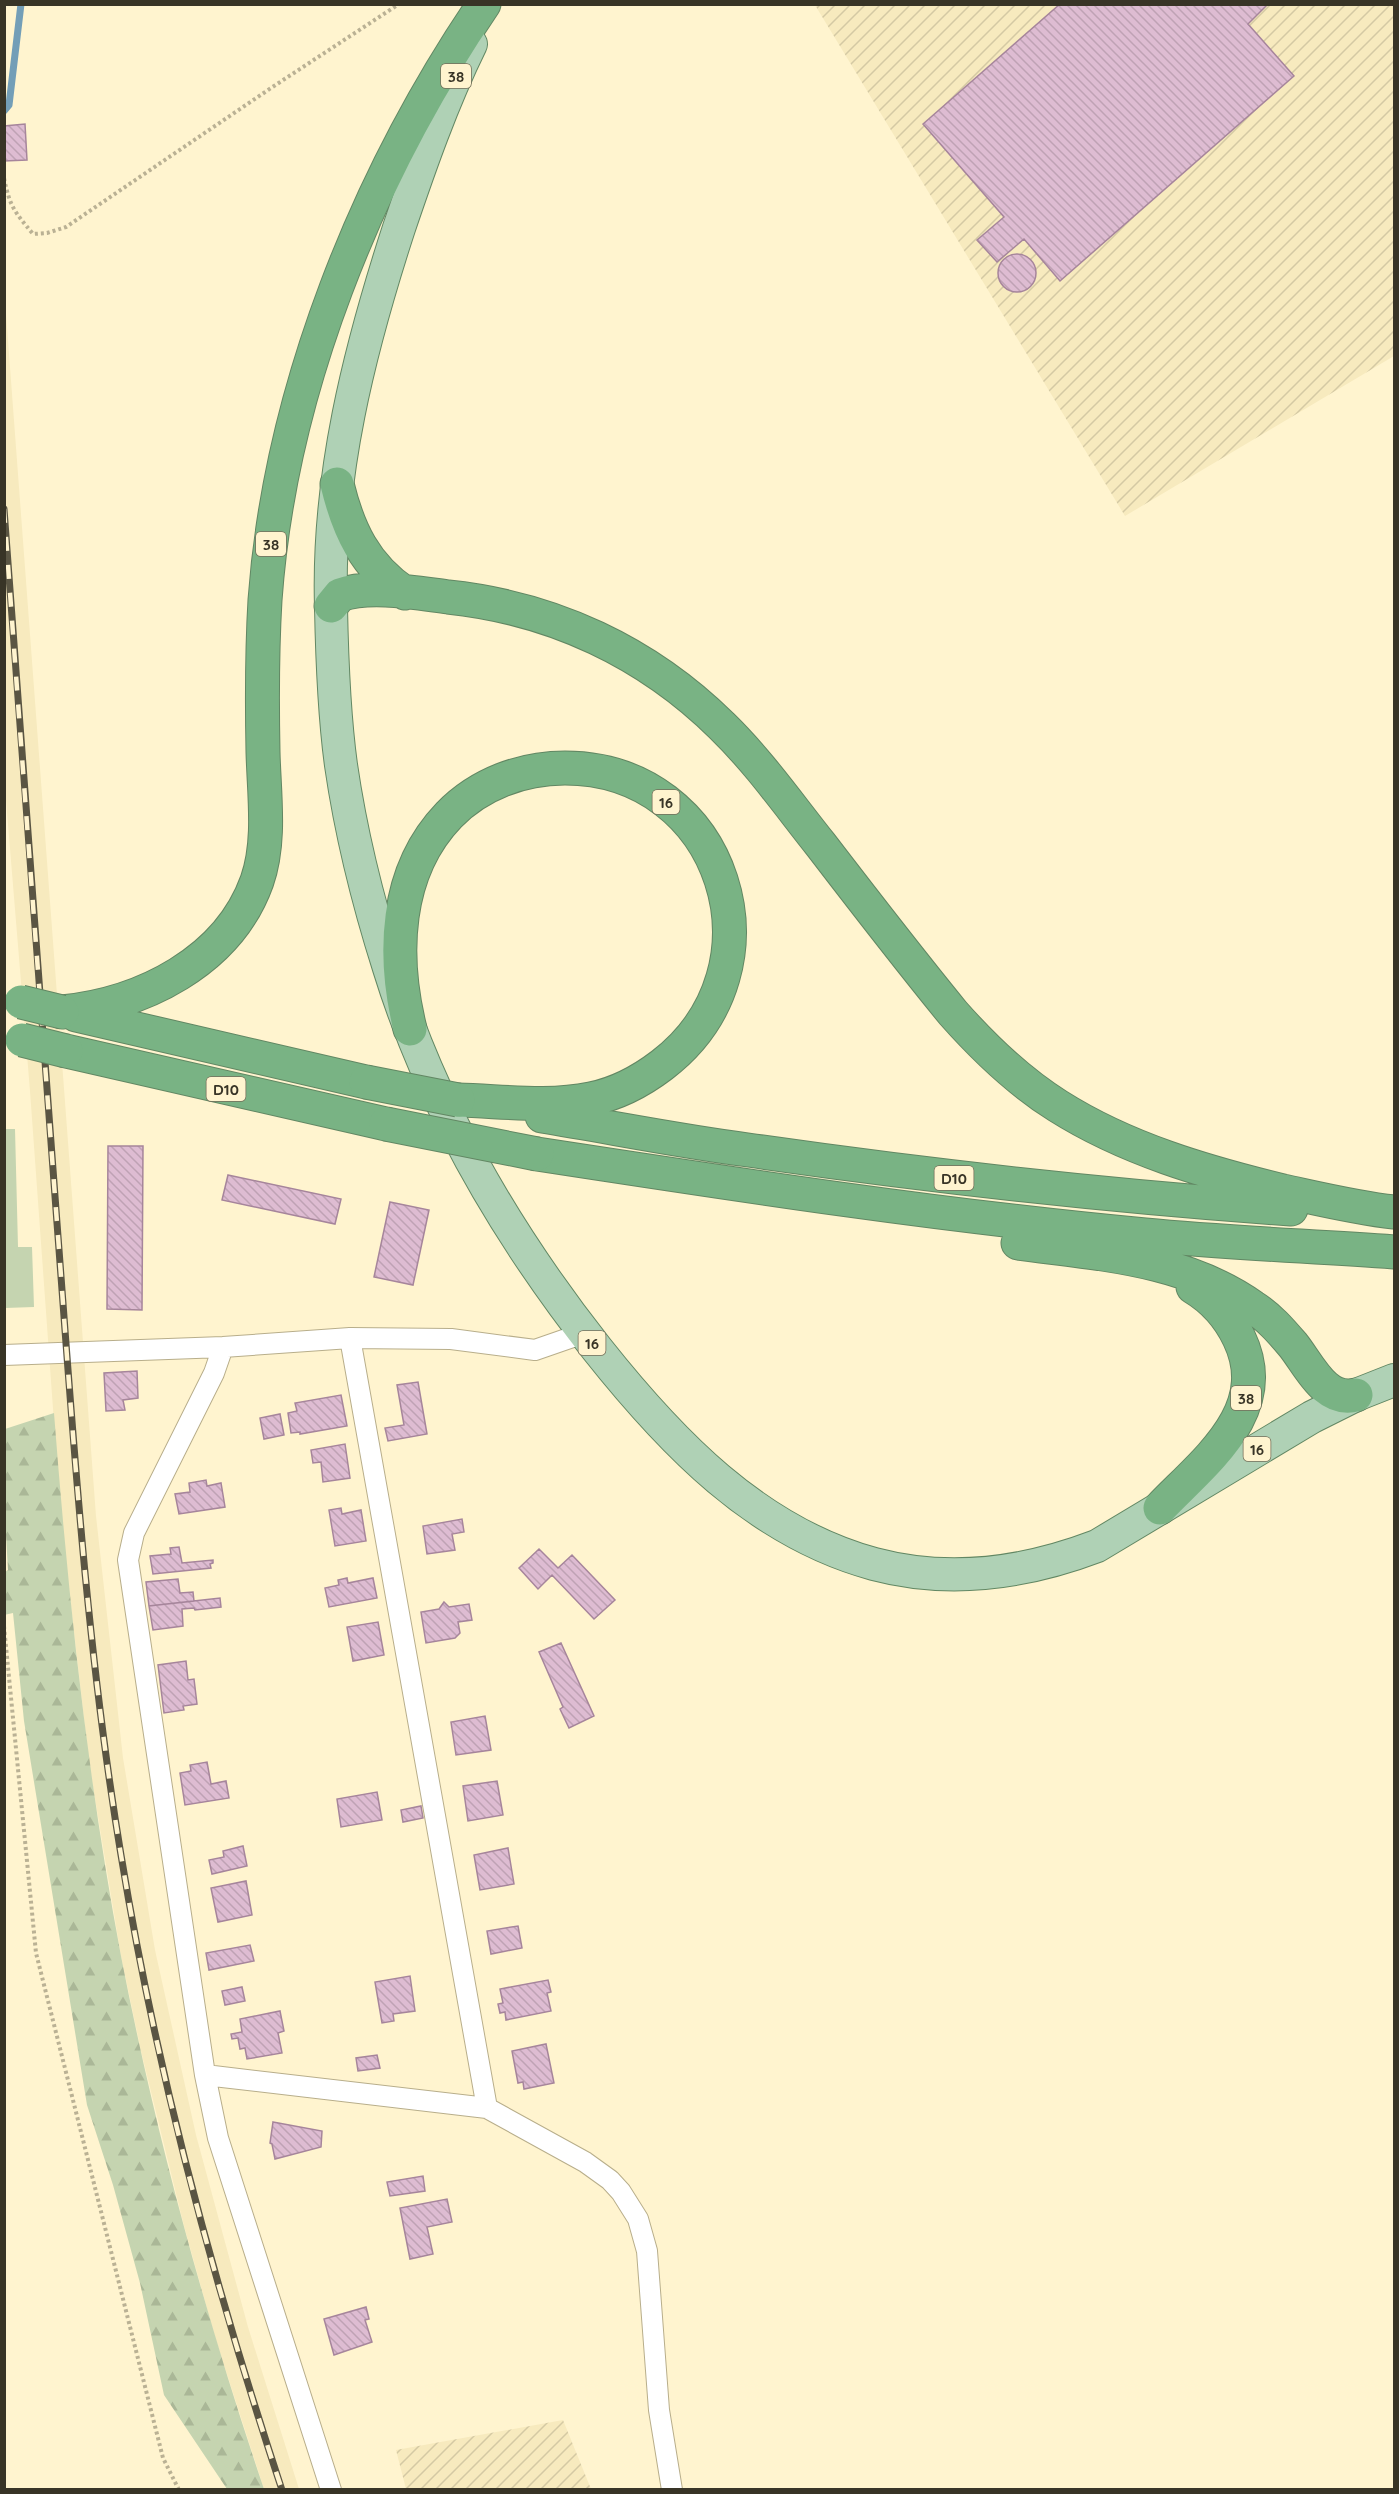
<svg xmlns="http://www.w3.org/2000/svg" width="1399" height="2494" viewBox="0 0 1399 2494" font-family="Quicksand,sans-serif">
<defs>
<pattern id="industrial-furrows" width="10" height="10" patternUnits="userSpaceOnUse" patternTransform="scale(1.5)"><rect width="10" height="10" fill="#f7eabe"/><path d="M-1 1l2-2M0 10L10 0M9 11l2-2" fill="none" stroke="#d4c9a3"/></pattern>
<pattern id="forest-firs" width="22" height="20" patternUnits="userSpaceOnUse" patternTransform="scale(1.5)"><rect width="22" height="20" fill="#c5d4b0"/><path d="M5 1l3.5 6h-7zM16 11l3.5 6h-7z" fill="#aab797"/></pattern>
<pattern id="building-back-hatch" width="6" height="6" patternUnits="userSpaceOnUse" patternTransform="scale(1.5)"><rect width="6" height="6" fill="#debcd2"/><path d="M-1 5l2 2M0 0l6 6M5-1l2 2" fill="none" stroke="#bfa2b4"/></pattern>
</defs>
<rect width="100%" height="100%" fill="#fff4cf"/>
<path fill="url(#industrial-furrows)" d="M 815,5 L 1394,5 L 1394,356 L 1125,516 Z
M 563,2420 L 591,2489 L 406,2489 L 396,2450 Z"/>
<path fill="#f7eabe" d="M 4,287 L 96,1516 L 123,1758 L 155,1950 L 196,2135 L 248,2327 L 299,2489 L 264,2489 L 215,2337 L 184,2226 L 141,2051 L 121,1956 L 89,1762 L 61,1519 L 30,1091 L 5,788 Z"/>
<path fill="url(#forest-firs)" d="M 54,1413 C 68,1595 87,1776 121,1956 C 156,2136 205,2315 264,2489 L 227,2489 L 164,2395 L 140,2283 L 113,2185 L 87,2105 L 24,1721 L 13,1613 L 4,1615 L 5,1572 L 8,1570 L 4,1501 L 5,1429 Z"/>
<path fill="#c5d4b0" d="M 5,1129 L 15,1129 L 18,1247 L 32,1247 L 34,1307 L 5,1308 Z"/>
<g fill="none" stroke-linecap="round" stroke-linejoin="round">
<path stroke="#739eb7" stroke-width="7" d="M 4,111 L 9,105 L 21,4"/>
</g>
<path fill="url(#building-back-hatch)" stroke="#a6859b" stroke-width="1.5" d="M 1060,4 L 1268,4 L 1248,24 L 1294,76 L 1060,281 L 1024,239 L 997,262 L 977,240 L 1004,217 L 923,124 Z
M 25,124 L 27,160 L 4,161 L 4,126 Z
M998 273a19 19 0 1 1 38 0a19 19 0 1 1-38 0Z
M 108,1146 L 143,1146 L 142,1310 L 107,1309 Z
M 228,1175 L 341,1199 L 335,1224 L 222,1200 Z
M 390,1202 L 429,1210 L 413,1285 L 374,1277 Z
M 137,1371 L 138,1398 L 123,1400 L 125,1410 L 106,1411 L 104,1373 Z
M 418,1382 L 427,1434 L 388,1441 L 385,1428 L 404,1425 L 397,1385 Z
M 341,1395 L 347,1426 L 300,1434 L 300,1432 L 291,1433 L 288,1413 L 297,1411 L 295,1403 Z
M 280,1414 L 284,1435 L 264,1439 L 260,1418 Z
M 345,1444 L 350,1478 L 323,1482 L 321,1462 L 313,1463 L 311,1450 Z
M 206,1480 L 207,1486 L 221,1483 L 225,1507 L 179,1514 L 175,1494 L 190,1492 L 189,1483 Z
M 341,1508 L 342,1514 L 361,1510 L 366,1541 L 335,1546 L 329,1510 Z
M 462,1519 L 464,1532 L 452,1534 L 455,1550 L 427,1554 L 423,1526 Z
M 179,1547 L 182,1563 L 213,1560 L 213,1563 L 210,1564 L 211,1568 L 153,1574 L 150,1556 L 171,1554 L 170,1548 Z
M 539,1549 L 558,1568 L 572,1555 L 615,1600 L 594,1619 L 552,1575 L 538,1589 L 519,1568 Z
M 347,1578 L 348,1583 L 373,1578 L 377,1598 L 329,1607 L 325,1588 L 339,1585 L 338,1580 Z
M 178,1579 L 180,1593 L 193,1592 L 194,1601 L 149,1606 L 146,1582 Z
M 220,1598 L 221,1607 L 195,1610 L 194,1608 L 182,1609 L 183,1626 L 153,1630 L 149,1606 Z
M 444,1602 L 449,1607 L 469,1604 L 472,1620 L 458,1622 L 460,1633 L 455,1638 L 426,1643 L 421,1612 L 439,1609 Z
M 378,1622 L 384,1655 L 353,1661 L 347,1627 Z
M 561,1643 L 594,1716 L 569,1728 L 560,1709 L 563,1707 L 539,1652 Z
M 186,1661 L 188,1680 L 194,1679 L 197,1704 L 183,1706 L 184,1710 L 164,1713 L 158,1665 Z
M 485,1716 L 491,1750 L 456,1755 L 451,1722 Z
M 207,1762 L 211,1784 L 226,1781 L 229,1798 L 185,1805 L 180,1773 L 191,1771 L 190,1765 Z
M 497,1781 L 503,1815 L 468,1821 L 463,1786 Z
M 377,1792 L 382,1820 L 341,1827 L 337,1799 Z
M 421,1806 L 423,1818 L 403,1822 L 401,1810 Z
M 243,1846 L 247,1866 L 212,1874 L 209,1860 L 224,1857 L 223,1851 Z
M 508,1848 L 514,1884 L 480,1890 L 474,1855 Z
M 246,1881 L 252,1915 L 218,1922 L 211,1888 Z
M 518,1926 L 522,1948 L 491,1954 L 487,1931 Z
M 250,1945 L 254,1961 L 209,1970 L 206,1953 Z
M 410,1976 L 415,2011 L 393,2014 L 394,2021 L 382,2023 L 375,1982 Z
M 548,1980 L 551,1992 L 547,1993 L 551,2011 L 506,2020 L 505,2012 L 500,2013 L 498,2004 L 503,2003 L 500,1989 Z
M 242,1987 L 245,2001 L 225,2005 L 222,1991 Z
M 280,2011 L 284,2031 L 278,2033 L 282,2053 L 247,2059 L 245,2048 L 240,2049 L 238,2038 L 232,2039 L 231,2034 L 242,2032 L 240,2019 Z
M 546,2044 L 554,2083 L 524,2089 L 523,2082 L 518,2083 L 512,2051 Z
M 377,2055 L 380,2068 L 358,2071 L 356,2058 Z
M 273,2122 L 322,2131 L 321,2147 L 275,2159 L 272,2144 L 270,2143 Z
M 423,2176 L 425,2191 L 390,2196 L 387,2182 Z
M 447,2199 L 452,2222 L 427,2227 L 433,2254 L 410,2259 L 400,2208 Z
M 366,2307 L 369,2319 L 365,2320 L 372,2342 L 334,2355 L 324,2319 Z"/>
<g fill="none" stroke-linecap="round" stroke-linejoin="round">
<g stroke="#b8ae8b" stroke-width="22">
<path id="minor" d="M 350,1338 L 487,2108
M 223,1347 L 214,1373 L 134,1533 L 128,1560 L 205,2075 L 218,2138 L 331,2490
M 4,1355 L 223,1347 L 350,1338 L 451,1339 L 535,1350 L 584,1333
M 205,2075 L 487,2108 L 585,2162 L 610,2180 L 621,2192 L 638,2219 L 647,2251 L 659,2410 L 672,2490"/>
</g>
<g stroke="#628763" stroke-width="34">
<path id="primary" d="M 471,44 C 442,103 420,166 399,228 C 359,351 327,477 331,607 C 332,659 334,714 341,765 C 351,834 368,902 389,968 C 432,1107 507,1235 597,1349 C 670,1441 756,1532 874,1564 C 949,1584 1026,1573 1097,1546 L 1312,1417 L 1356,1395 L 1394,1380"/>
</g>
<g stroke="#628763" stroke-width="35">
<path id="motorway" d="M 337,484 C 348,530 365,566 405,593
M 331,606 L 340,595 C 370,584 417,593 448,597 C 553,608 647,652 722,726 C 759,762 789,805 821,845 C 864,901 908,958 953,1013 C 984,1048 1018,1081 1058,1106 C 1126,1149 1205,1172 1283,1191 C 1320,1199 1357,1208 1394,1212
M 62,1012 C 142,1004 228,962 257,881 C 271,841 264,794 263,752 C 262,701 262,651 265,600 C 280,391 367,176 484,4
M 76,1015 L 366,1082
M 410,1029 C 392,956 394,872 449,815 C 479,784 522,768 565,768 C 725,768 789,968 662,1065 C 641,1081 616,1094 591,1099 C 548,1108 501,1101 458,1100
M 66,1051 L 386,1124
M 542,1116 C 610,1127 679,1141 748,1150 C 928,1176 1109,1196 1291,1209
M 537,1154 C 739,1185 941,1216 1145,1235 C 1228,1243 1311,1246 1394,1252
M 1018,1243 C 1099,1254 1184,1258 1253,1307 C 1269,1317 1281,1331 1293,1345 C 1309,1365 1325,1403 1356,1395
M 1160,1508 C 1205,1461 1274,1411 1239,1338 C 1229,1317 1213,1299 1193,1287"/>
</g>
<path stroke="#bab194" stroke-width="4" stroke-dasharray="3 3" stroke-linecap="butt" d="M 4,178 C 10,207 14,211 33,234 L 47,233 L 66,227 L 271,88 L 399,4
M 4,1626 L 36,1953 L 163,2458 L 179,2490"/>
<use href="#minor" stroke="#fff" stroke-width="20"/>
<use href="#primary" stroke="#afd1b5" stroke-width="32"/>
<use href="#motorway" stroke="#79b384" stroke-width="33"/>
<g stroke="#5a5543" stroke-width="7">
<path id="rail" d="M 4,509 C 21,747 39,985 57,1223 C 73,1434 86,1645 121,1855 C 156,2070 213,2282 282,2490"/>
</g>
<use href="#rail" stroke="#fff4cf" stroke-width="4.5" stroke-dasharray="14" stroke-linecap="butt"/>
<g stroke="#628763" stroke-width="35" stroke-linecap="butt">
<path id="motorway-bridge" d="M 21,1002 L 62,1012
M 22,1040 L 66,1051
M 366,1082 L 458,1100
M 386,1124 L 537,1154"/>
</g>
<use href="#motorway-bridge" stroke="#79b384" stroke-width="33"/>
</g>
<g text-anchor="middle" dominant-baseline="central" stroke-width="5" stroke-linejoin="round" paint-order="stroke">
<g fill="#fff4cf" stroke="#746e59" stroke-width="1.5">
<rect x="441" y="64" width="30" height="24" rx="4.5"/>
<rect x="256" y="532" width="30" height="24" rx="4.5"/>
<rect x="652.5" y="790" width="27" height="24" rx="4.5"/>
<rect x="206.5" y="1077" width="39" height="24" rx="4.5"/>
<rect x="934.5" y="1166" width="39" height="24" rx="4.5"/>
<rect x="578.5" y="1331" width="27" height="24" rx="4.5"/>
<rect x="1231" y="1386" width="30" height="24" rx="4.5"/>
<rect x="1243.5" y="1437" width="27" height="24" rx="4.5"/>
</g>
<g font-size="15" font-weight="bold" fill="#383426">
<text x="456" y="76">38</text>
<text x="271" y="544">38</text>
<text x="666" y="802">16</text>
<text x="226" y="1089">D10</text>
<text x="954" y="1178">D10</text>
<text x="592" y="1343">16</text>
<text x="1246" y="1398">38</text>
<text x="1257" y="1449">16</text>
</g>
</g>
<rect width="1399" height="2494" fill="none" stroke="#383426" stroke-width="12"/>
</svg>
